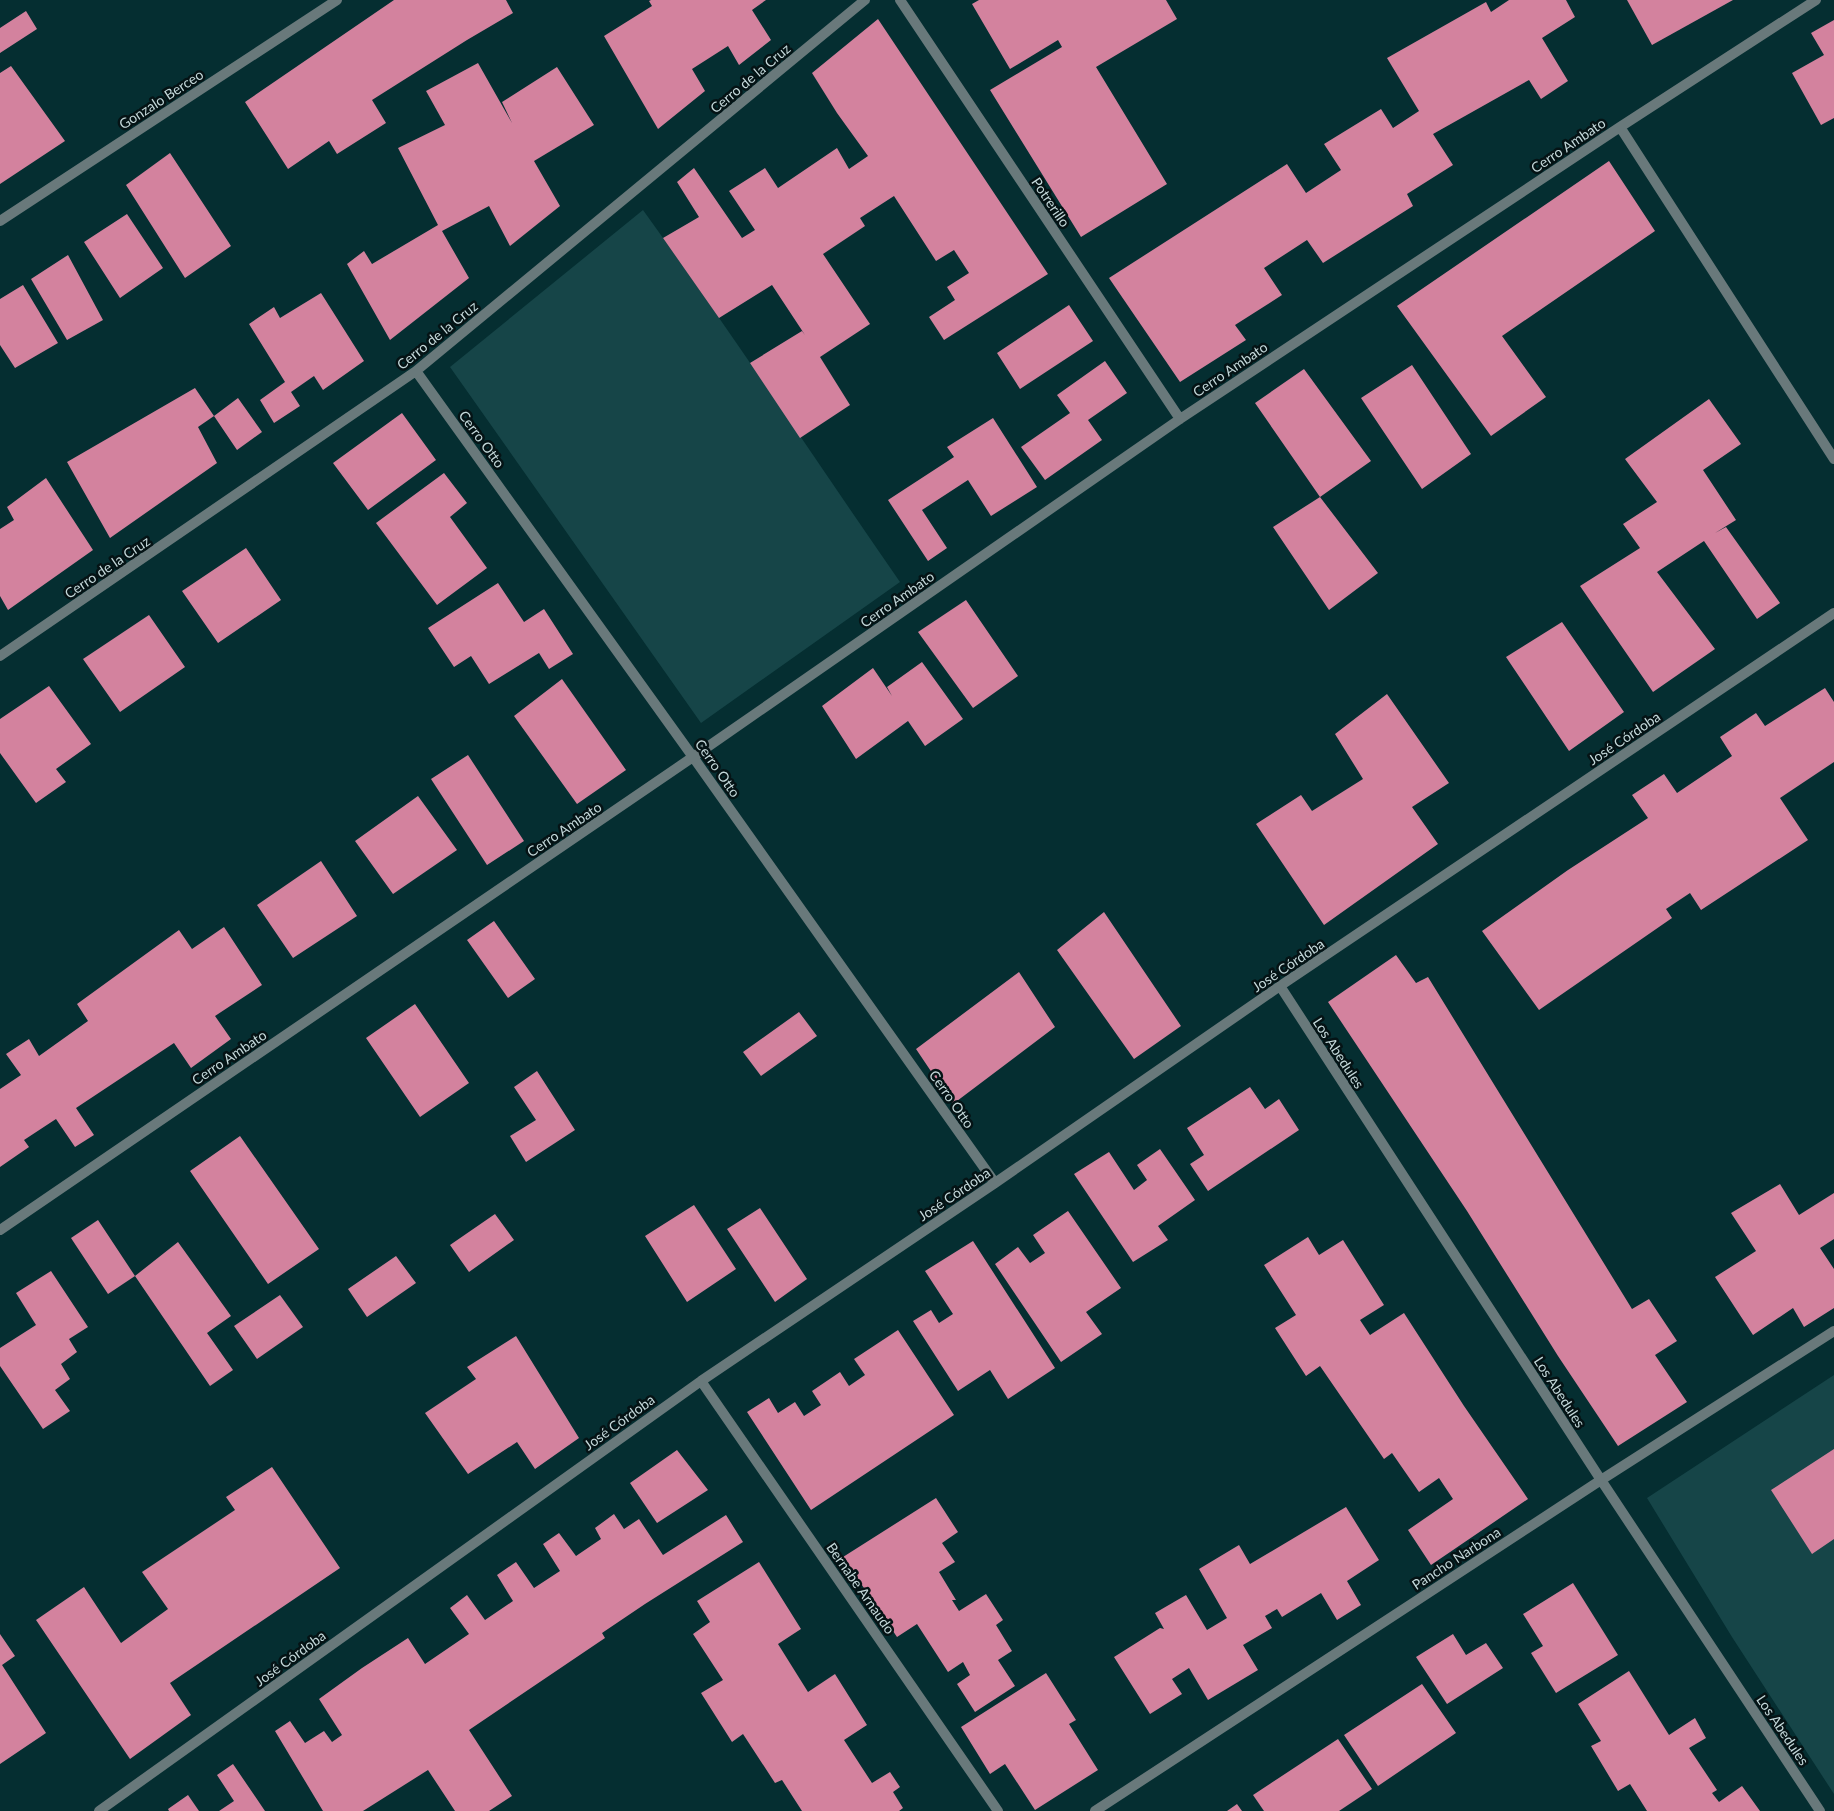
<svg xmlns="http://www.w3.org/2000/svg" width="1834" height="1811" viewBox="0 0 1834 1811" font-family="Lato,sans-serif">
<rect width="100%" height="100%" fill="#052e31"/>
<path fill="#164548" d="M 643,210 C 731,332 814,458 900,582 L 701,723 L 450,367 Z
M 1834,1375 L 1834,1794 L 1732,1637 L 1647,1498 Z"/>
<path fill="#d3829e" d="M 394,0 L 506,0 L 513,13 L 467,40 L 372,100 L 386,123 L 337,154 L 329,141 L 288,169 L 245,102 Z
M 651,0 L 766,0 L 752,10 L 771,40 L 739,65 L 728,46 L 692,69 L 705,91 L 658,129 L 604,36 L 652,6 L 649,1 Z
M 979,0 L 1166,0 L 1177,19 L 1096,67 L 1167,184 L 1081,237 L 990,90 L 1062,47 L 1058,40 L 1010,69 L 972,4 Z
M 1509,0 L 1566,0 L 1575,17 L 1542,38 L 1568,81 L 1541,99 L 1529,80 L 1433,134 L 1453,165 L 1407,194 L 1413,206 L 1323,263 L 1307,240 L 1264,268 L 1282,295 L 1235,325 L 1246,340 L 1180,382 L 1109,278 L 1287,164 L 1306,193 L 1341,170 L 1324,144 L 1381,109 L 1393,128 L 1419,111 L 1387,58 L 1486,2 L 1491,12 Z
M 1627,0 L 1733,0 L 1652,45 Z
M 26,11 L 37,29 L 0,53 L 0,28 Z
M 878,19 L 1048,274 L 944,340 L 929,317 L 955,300 L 947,287 L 969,273 L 954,250 L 936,261 L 894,196 L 860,218 L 865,226 L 823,254 L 870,324 L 820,357 L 850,405 L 800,438 L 750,363 L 802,331 L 805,335 L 772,285 L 719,318 L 663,238 L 699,217 L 677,182 L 694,168 L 742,238 L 755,230 L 729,191 L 765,168 L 778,188 L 837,148 L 849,169 L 868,156 L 837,113 L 812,73 Z
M 1834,20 L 1834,118 L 1821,125 L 1792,73 L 1824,55 L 1811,33 Z
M 478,63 L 512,123 L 502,102 L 557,67 L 594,125 L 534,161 L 560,206 L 510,246 L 489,206 L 442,231 L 469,278 L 390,340 L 347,264 L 364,251 L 372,264 L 438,225 L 398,148 L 445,125 L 426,91 Z
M 11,66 L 65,141 L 0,184 L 0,73 Z
M 170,153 L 231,246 L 185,278 L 126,185 Z
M 1609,161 L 1655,231 L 1502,336 L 1546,397 L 1491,436 L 1397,306 Z
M 127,214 L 163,268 L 120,298 L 84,242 Z
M 68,255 L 103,320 L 67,340 L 31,279 Z
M 23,285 L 58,343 L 15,368 L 0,345 L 0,299 Z
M 321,293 L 364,361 L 323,390 L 314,376 L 291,392 L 300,406 L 274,423 L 260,400 L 285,382 L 249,324 L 274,307 L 280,318 Z
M 1069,305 L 1093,341 L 1020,389 L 997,353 Z
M 1105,361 L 1127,393 L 1088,420 L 1102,440 L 1045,480 L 1021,447 L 1070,413 L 1057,395 Z
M 1412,365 L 1471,454 L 1422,489 L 1361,398 Z
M 1304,369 L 1371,461 L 1320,497 L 1255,403 Z
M 195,388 L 214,416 L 198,427 L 217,463 L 110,538 L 67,462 Z
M 238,398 L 262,432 L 237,450 L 214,416 Z
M 1709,399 L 1741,444 L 1703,470 L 1736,520 L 1715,533 L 1726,527 L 1780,603 L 1757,619 L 1704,541 L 1657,572 L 1715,649 L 1653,692 L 1580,586 L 1640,548 L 1623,524 L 1657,502 L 1625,459 Z
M 402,413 L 436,460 L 368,510 L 333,463 Z
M 993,418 L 1037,487 L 991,516 L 968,480 L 922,510 L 947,548 L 928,561 L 888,500 L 954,457 L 947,447 Z
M 444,473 L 467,503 L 450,517 L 487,568 L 437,605 L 376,523 Z
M 46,478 L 93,550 L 8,610 L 0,596 L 0,529 L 14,520 L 7,507 Z
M 1320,497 L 1378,573 L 1329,610 L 1273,527 Z
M 246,548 L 281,600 L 218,643 L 182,591 Z
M 498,583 L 524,622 L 544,609 L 573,654 L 549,669 L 539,653 L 489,684 L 471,656 L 454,667 L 428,628 Z
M 966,600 L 1018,676 L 973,708 L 918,632 Z
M 149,615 L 185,667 L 120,712 L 83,659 Z
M 1562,622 L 1624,712 L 1569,751 L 1506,657 Z
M 922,662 L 963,719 L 925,746 L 908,721 L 856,759 L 822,706 L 873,668 L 892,696 L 887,687 Z
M 562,679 L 626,770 L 577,804 L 514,716 Z
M 49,686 L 91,744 L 56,769 L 66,782 L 36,803 L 0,753 L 0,719 Z
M 1825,688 L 1834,702 L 1834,762 L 1780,798 L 1808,840 L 1701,910 L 1690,893 L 1666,909 L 1672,918 L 1539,1010 L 1482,931 L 1568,870 L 1648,818 L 1632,795 L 1664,774 L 1677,793 L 1732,756 L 1720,737 L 1756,713 L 1765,726 Z
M 1387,694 L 1449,783 L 1412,807 L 1438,844 L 1324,925 L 1256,824 L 1301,795 L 1312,811 L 1363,779 L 1335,734 Z
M 468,755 L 524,841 L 487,865 L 431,779 Z
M 418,796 L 457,850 L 393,894 L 355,841 Z
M 321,861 L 357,916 L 293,958 L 257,905 Z
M 1104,912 L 1181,1026 L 1134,1059 L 1057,950 Z
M 494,921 L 535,979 L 508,998 L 467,940 Z
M 224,927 L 262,985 L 215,1016 L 231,1039 L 191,1068 L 174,1043 L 76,1108 L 94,1135 L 75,1147 L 56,1119 L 24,1140 L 29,1147 L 0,1167 L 0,1089 L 21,1075 L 6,1054 L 29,1039 L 39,1056 L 88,1021 L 77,1004 L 179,930 L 192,949 Z
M 1396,955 L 1416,983 L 1428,977 L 1632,1309 L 1649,1299 L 1677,1341 L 1655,1355 L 1687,1402 L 1618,1446 L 1558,1356 L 1467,1211 L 1328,1002 Z
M 1019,972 L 1055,1027 L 953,1104 L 916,1049 Z
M 415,1004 L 469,1083 L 420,1117 L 366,1038 Z
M 799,1012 L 817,1036 L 761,1076 L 743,1052 Z
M 537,1071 L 575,1130 L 526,1162 L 510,1136 L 536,1120 L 514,1087 Z
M 1250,1087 L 1265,1109 L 1279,1099 L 1299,1130 L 1208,1191 L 1190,1164 L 1204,1155 L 1187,1128 Z
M 240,1136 L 319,1249 L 268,1284 L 190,1171 Z
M 1160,1149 L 1195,1200 L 1158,1226 L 1168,1240 L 1133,1262 L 1074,1174 L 1109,1152 L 1134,1190 L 1147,1180 L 1137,1165 Z
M 1780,1184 L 1799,1215 L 1834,1193 L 1834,1239 L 1820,1248 L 1834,1269 L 1834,1308 L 1804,1327 L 1793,1308 L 1753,1335 L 1715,1277 L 1756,1251 L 1731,1213 Z
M 694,1205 L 736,1269 L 687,1302 L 645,1236 Z
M 760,1208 L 807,1279 L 775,1302 L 727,1229 Z
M 1068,1211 L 1121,1288 L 1086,1312 L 1102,1334 L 1061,1362 L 995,1264 L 1018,1247 L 1030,1263 L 1045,1253 L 1033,1235 Z
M 495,1214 L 514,1240 L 469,1272 L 450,1245 Z
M 98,1220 L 135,1276 L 108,1294 L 71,1238 Z
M 1308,1237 L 1319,1255 L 1343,1240 L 1384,1305 L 1360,1320 L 1370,1335 L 1404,1313 L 1464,1406 L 1528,1499 L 1431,1565 L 1408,1530 L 1453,1499 L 1439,1478 L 1419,1492 L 1392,1453 L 1384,1459 L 1320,1366 L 1306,1376 L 1275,1328 L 1296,1315 L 1264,1265 Z
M 973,1241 L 1055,1368 L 1008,1399 L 990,1370 L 958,1391 L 913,1321 L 931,1310 L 939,1323 L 953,1314 L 925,1271 Z
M 178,1242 L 231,1316 L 207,1333 L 233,1370 L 210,1386 L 135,1276 Z
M 396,1256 L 416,1283 L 367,1317 L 348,1289 Z
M 51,1271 L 88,1327 L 69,1339 L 77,1352 L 61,1364 L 70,1379 L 55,1390 L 70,1411 L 43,1429 L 0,1366 L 0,1348 L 36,1325 L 16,1293 Z
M 280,1295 L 303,1327 L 257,1359 L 234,1326 Z
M 898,1330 L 954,1415 L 811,1510 L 747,1412 L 769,1398 L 778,1413 L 795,1402 L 804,1416 L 821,1405 L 812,1391 L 840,1372 L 849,1386 L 865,1375 L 854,1359 Z
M 516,1336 L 579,1438 L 535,1469 L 517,1442 L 468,1474 L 425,1413 L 476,1379 L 467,1367 Z
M 1834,1449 L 1834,1539 L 1812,1554 L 1771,1490 Z
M 677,1450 L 708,1490 L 657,1523 L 630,1483 Z
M 272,1467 L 340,1568 L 170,1683 L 191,1715 L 130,1759 L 36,1620 L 84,1587 L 121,1643 L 168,1609 L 142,1572 L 235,1510 L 226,1497 Z
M 936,1498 L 958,1532 L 942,1543 L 955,1562 L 939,1572 L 956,1600 L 952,1600 L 959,1611 L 986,1594 L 1003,1620 L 996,1625 L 1012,1651 L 998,1660 L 1015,1686 L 975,1712 L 957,1684 L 970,1675 L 963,1662 L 948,1672 L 917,1624 L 897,1637 L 843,1557 Z
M 1346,1507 L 1379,1560 L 1347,1581 L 1361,1605 L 1337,1620 L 1321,1593 L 1282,1617 L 1277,1609 L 1265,1616 L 1272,1628 L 1243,1645 L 1258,1670 L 1208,1700 L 1189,1668 L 1172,1679 L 1182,1694 L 1150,1714 L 1114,1657 L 1160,1628 L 1164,1629 L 1155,1613 L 1186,1595 L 1207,1630 L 1227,1618 L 1199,1569 L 1239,1545 L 1250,1564 Z
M 614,1514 L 624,1529 L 639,1519 L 663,1555 L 726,1515 L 743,1542 L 645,1604 L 602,1633 L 605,1638 L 469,1730 L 512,1796 L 489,1811 L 455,1811 L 428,1770 L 363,1811 L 323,1811 L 275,1731 L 290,1721 L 305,1743 L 324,1731 L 332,1742 L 342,1735 L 319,1699 L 362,1668 L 408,1638 L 425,1664 L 469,1634 L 450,1608 L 467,1595 L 485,1620 L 513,1601 L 497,1575 L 516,1562 L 534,1588 L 560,1571 L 543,1544 L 559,1533 L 576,1556 L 601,1539 L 595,1528 Z
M 759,1562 L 801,1629 L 778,1644 L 808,1692 L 835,1674 L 867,1725 L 844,1740 L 872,1783 L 890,1772 L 900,1787 L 893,1792 L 903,1808 L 899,1811 L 802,1811 L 782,1780 L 775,1783 L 743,1734 L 732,1742 L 701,1693 L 723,1680 L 693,1634 L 710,1622 L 697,1601 Z
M 1573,1583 L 1618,1655 L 1556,1693 L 1531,1653 L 1543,1646 L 1523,1614 Z
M 0,1634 L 15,1656 L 2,1665 L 46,1733 L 0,1764 Z
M 1453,1634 L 1466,1655 L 1486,1643 L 1503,1668 L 1447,1704 L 1416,1657 Z
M 1629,1671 L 1669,1735 L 1695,1718 L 1706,1738 L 1689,1748 L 1717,1790 L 1712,1793 L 1719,1802 L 1742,1786 L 1760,1811 L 1647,1811 L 1630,1784 L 1618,1791 L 1591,1746 L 1601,1741 L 1578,1704 Z
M 1046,1673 L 1076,1720 L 1069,1724 L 1098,1770 L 1035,1810 L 1005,1764 L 990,1774 L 961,1727 Z
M 1422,1684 L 1456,1733 L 1378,1786 L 1344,1735 Z
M 1338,1739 L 1372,1789 L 1339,1811 L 1264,1811 L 1253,1795 Z
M 233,1764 L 265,1811 L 219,1811 L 234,1801 L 217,1775 Z
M 188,1795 L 199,1811 L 169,1811 L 168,1809 Z
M 1237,1804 L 1242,1811 L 1227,1811 Z"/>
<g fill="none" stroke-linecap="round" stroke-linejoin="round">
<path stroke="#69797b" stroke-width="10" d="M 900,0 L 1180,419
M 1620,127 L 1834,459
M 0,221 L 337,0
M 416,371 L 693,757 L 995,1183
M 0,656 L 416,371 L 865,0
M 1280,986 L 1601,1480 L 1820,1811
M 0,1230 L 693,757 L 1180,419 L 1620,127 L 1816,0
M 701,1381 L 998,1811
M 99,1811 L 701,1381 L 995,1183 L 1280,986 L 1834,613
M 1095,1811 L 1601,1480 L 1834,1331"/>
</g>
<g text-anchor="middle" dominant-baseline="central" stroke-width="5" stroke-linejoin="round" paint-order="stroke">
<g font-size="14" fill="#c4d8da" stroke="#051315">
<text transform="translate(750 78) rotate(-40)">Cerro de la Cruz</text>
<text transform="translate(161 99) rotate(-33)">Gonzalo Berceo</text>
<text transform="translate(1568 145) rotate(-34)">Cerro Ambato</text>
<text transform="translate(1051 202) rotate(56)">Potrerillo</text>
<text transform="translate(437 335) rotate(-39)">Cerro de la Cruz</text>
<text transform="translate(1230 369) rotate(-34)">Cerro Ambato</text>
<text transform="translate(482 439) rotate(54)">Cerro Otto</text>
<text transform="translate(107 567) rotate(-34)">Cerro de la Cruz</text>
<text transform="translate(897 599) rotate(-35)">Cerro Ambato</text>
<text transform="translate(1624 738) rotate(-34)">José Córdoba</text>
<text transform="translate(718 768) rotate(55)">Cerro Otto</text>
<text transform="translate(564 829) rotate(-34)">Cerro Ambato</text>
<text transform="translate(1288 965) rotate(-34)">José Córdoba</text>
<text transform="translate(1339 1053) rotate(57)">Los Abedules</text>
<text transform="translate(229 1057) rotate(-34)">Cerro Ambato</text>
<text transform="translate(952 1099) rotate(55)">Cerro Otto</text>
<text transform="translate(954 1194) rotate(-34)">José Córdoba</text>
<text transform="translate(1560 1392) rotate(57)">Los Abedules</text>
<text transform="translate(619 1422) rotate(-36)">José Córdoba</text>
<text transform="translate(1456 1558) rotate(-33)">Pancho Narbona</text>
<text transform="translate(861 1588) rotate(55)">Bernabe Arnaudo</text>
<text transform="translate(290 1658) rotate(-36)">José Córdoba</text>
<text transform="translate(1783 1730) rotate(56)">Los Abedules</text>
</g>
</g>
</svg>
